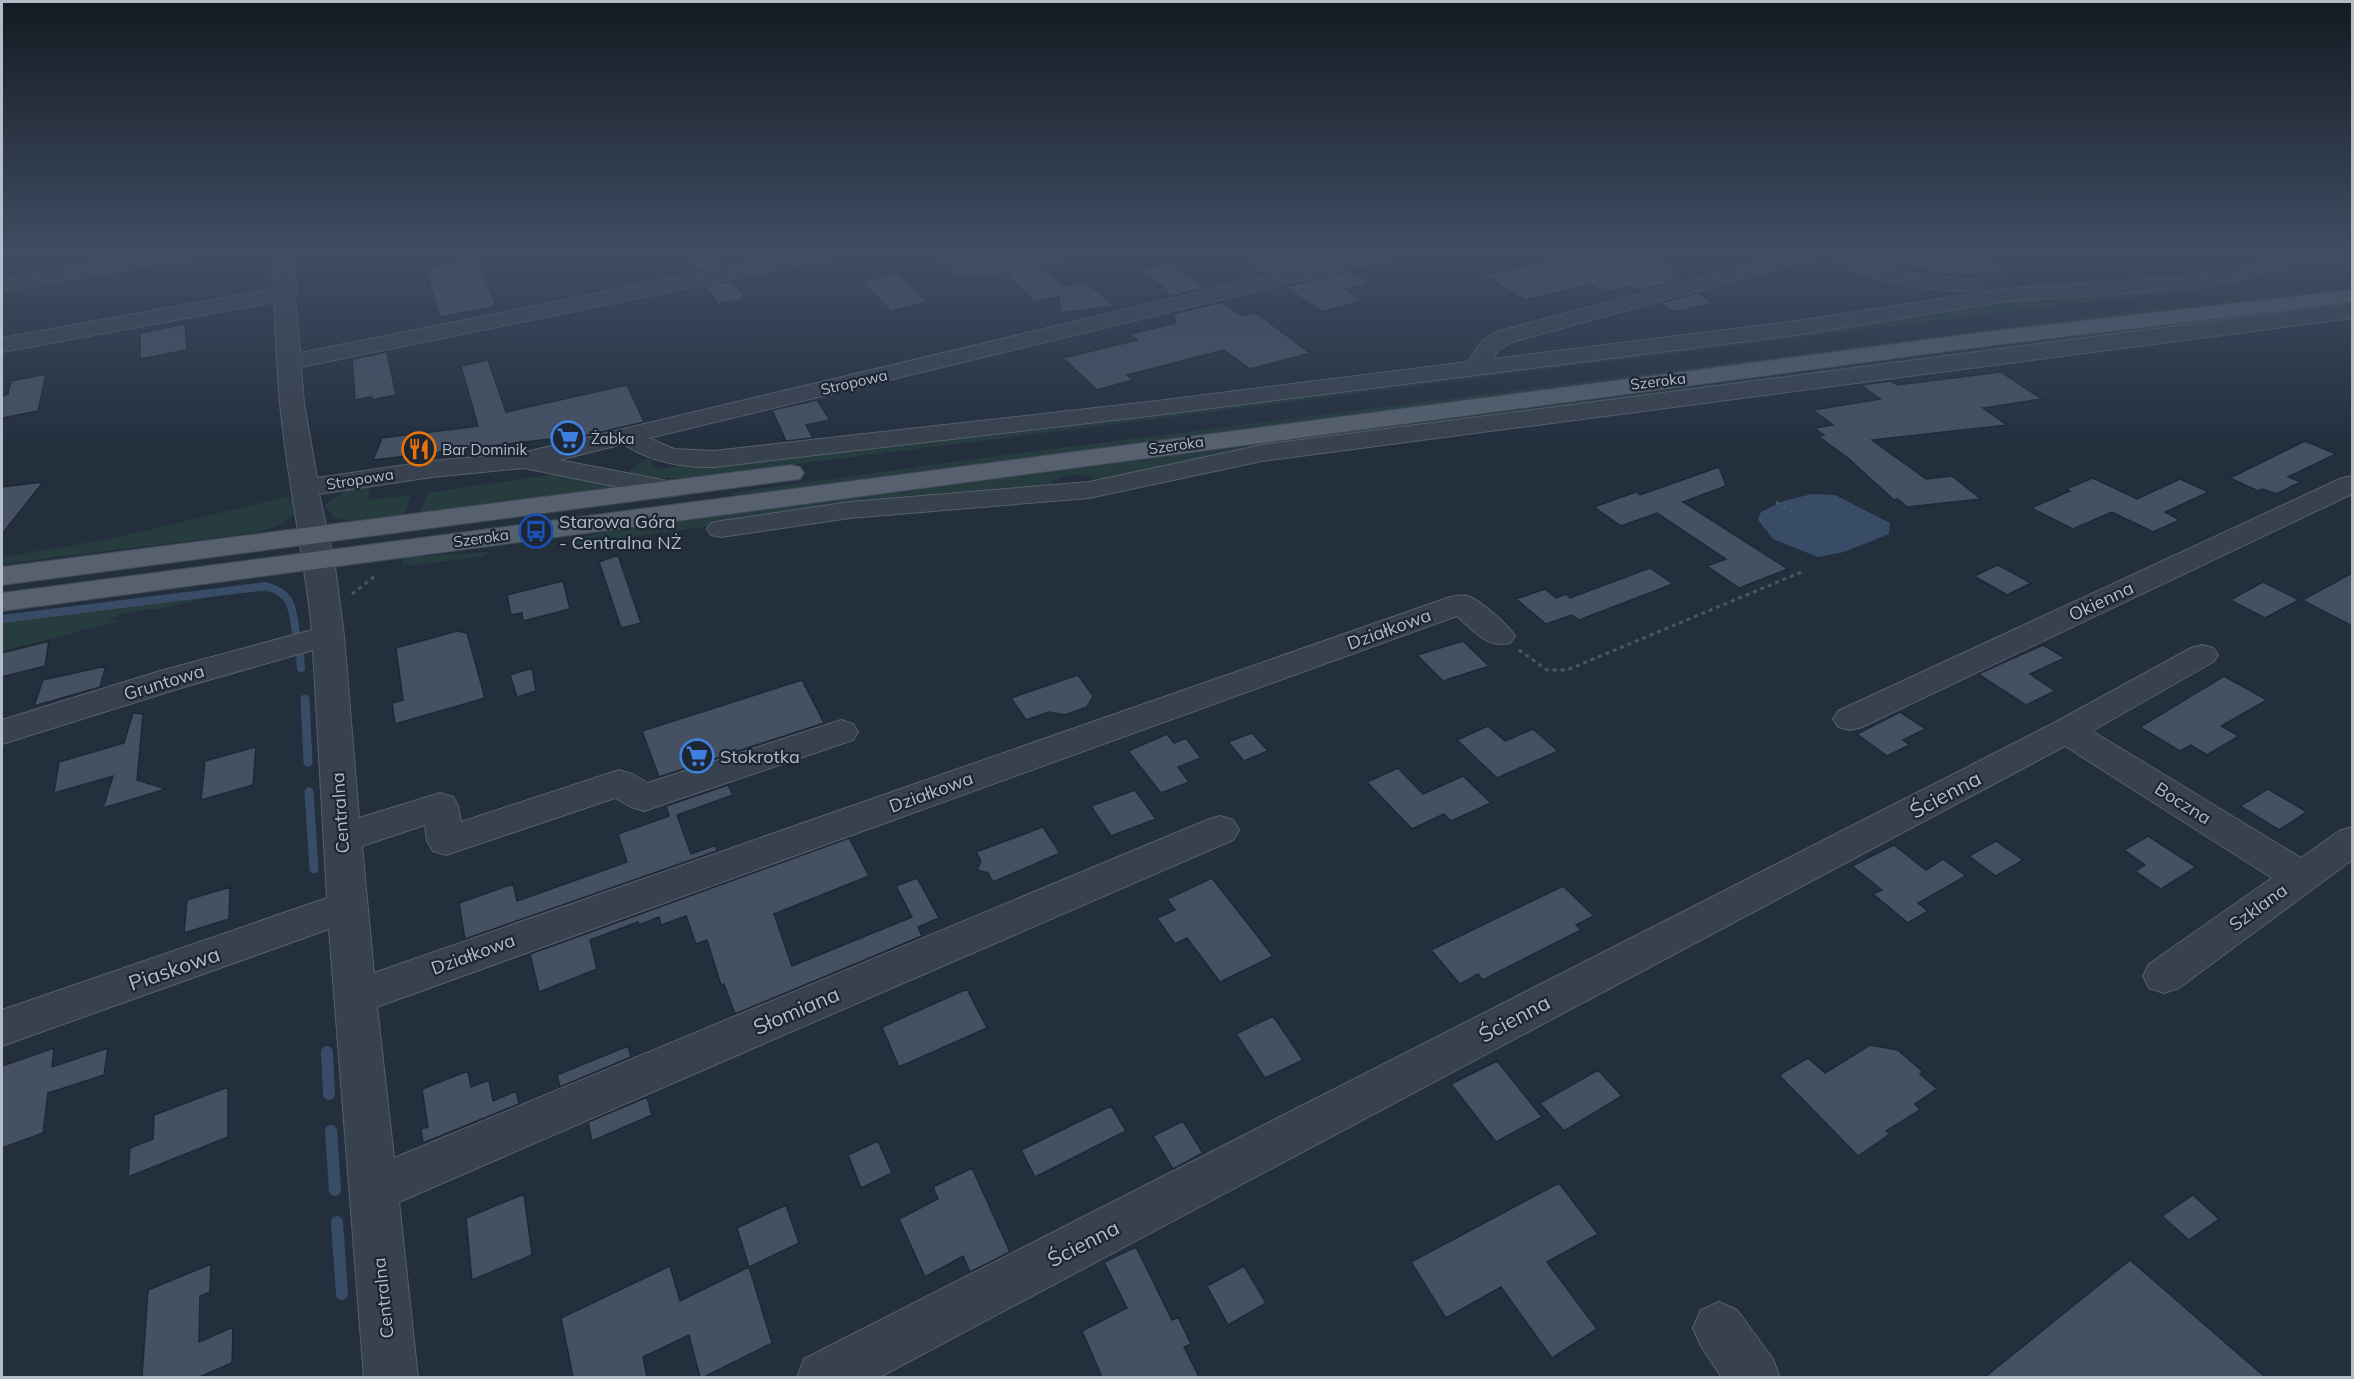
<svg xmlns="http://www.w3.org/2000/svg" width="2354" height="1379" viewBox="0 0 2354 1379" font-family="Mulish,sans-serif">
<rect width="100%" height="100%" fill="#242f3e"/>
<path fill="#263c3f" d="M 2334,258 L 2352,262 L 2352,274 L 2026,309 L 686,478 L 650,478 L 624,475 L 648,457 L 652,465 L 659,469 L 691,465 L 1955,305 L 2160,288 L 2291,263 L 2303,268 L 2308,266 L 2297,261 Z
M 2352,284 L 2352,292 L 2197,306 L 732,496 L 732,493 L 980,458 Z
M 2219,321 L 1105,481 C 1078,473 1066,469 1044,489 L 880,503 L 572,545 L 570,543 L 570,540 L 625,528 L 2160,325 Z
M 557,474 L 621,488 L 420,513 L 427,493 Z
M 369,485 L 370,488 L 368,500 L 411,495 L 404,515 L 353,521 L 334,518 L 325,505 C 339,494 351,486 369,485 Z
M 286,497 L 293,499 L 296,511 C 286,525 270,529 253,533 L 2,564 L 2,557 L 110,539 Z
M 489,552 L 484,556 L 411,566 L 401,564 L 404,557 Z
M 248,587 L 267,587 L 281,591 L 223,594 L 157,610 C 149,607 114,615 107,621 L 127,619 L 2,651 L 2,620 Z"/>
<path fill="#394c67" d="M 1812,494 L 1835,495 L 1890,523 L 1889,534 L 1844,552 L 1818,557 L 1773,539 L 1758,520 L 1761,512 L 1783,501 Z"/>
<g fill="none" stroke-linecap="round" stroke-linejoin="round">
<path stroke="#394c67" stroke-width="8" d="M 2,619 L 266,586 C 294,594 292,609 296,634
M 300,655 L 301,668"/>
<path stroke="#394c67" stroke-width="9" d="M 305,699 L 308,762
M 309,792 L 314,869"/>
<path stroke="#394c67" stroke-width="12" d="M 327,1052 L 329,1094
M 331,1131 L 335,1190
M 337,1222 L 342,1294"/>
</g>
<path fill="#455162" stroke="#1f2835" stroke-width="1.5" d="M 704,251 L 713,251 L 723,266 L 696,271 L 685,255 Z
M 1231,251 L 1319,251 L 1331,259 L 1265,274 Z
M 1590,251 L 1640,251 L 1685,272 L 1669,275 L 1678,281 L 1639,291 L 1630,287 L 1606,293 L 1590,285 L 1525,300 L 1483,275 Z
M 1883,251 L 1971,251 L 2014,274 L 1945,274 L 1882,261 Z
M 478,258 L 496,306 L 440,317 L 425,268 Z
M 1170,263 L 1205,288 L 1168,297 L 1166,290 L 1140,270 Z
M 1041,266 L 1065,286 L 1086,282 L 1115,306 L 1061,313 L 1059,297 L 1035,302 L 1004,273 Z
M 1350,271 L 1370,283 L 1345,289 L 1362,301 L 1323,312 L 1284,287 Z
M 897,273 L 927,302 L 891,311 L 861,281 Z
M 733,281 L 745,299 L 718,304 L 706,286 Z
M 1698,293 L 1715,303 L 1675,312 L 1659,303 Z
M 1222,302 L 1242,316 L 1256,313 L 1310,353 L 1250,369 L 1224,350 L 1127,375 L 1133,380 L 1097,390 L 1063,358 L 1137,340 L 1130,334 L 1176,323 L 1173,314 Z
M 185,324 L 187,350 L 140,359 L 140,333 Z
M 387,352 L 396,395 L 372,400 L 372,397 L 355,400 L 352,359 Z
M 488,360 L 506,412 L 627,385 L 644,422 L 559,442 L 558,438 L 373,460 L 382,438 L 478,426 L 461,366 Z
M 2001,372 L 2042,399 L 1983,408 L 2007,425 L 1872,440 L 1926,479 L 1952,476 L 1981,499 L 1907,507 L 1898,499 L 1894,500 L 1849,459 L 1818,436 L 1824,435 L 1814,428 L 1833,425 L 1813,410 L 1880,399 L 1861,385 L 1891,381 L 1897,385 Z
M 46,374 L 38,411 L 2,418 L 2,396 L 8,394 L 11,381 Z
M 817,400 L 830,420 L 806,425 L 813,438 L 786,441 L 772,410 Z
M 2305,441 L 2336,454 L 2288,477 L 2301,482 L 2276,494 L 2263,489 L 2258,491 L 2230,478 Z
M 1719,467 L 1726,486 L 1683,502 L 1788,569 L 1739,588 L 1707,566 L 1726,559 L 1657,513 L 1621,526 L 1594,507 L 1636,492 L 1640,495 Z
M 2093,478 L 2137,499 L 2180,479 L 2209,492 L 2165,512 L 2180,520 L 2153,532 L 2112,512 L 2073,529 L 2031,508 L 2070,491 L 2066,489 Z
M 43,482 L 2,534 L 2,487 Z
M 618,555 L 641,623 L 621,628 L 599,562 Z
M 1998,565 L 2031,583 L 2007,595 L 1974,576 Z
M 1650,568 L 1673,584 L 1579,620 L 1572,615 L 1546,624 L 1516,599 L 1545,589 L 1556,598 L 1566,594 L 1570,598 Z
M 2352,573 L 2352,626 L 2302,600 L 2334,583 Z
M 563,581 L 570,609 L 523,621 L 522,613 L 511,615 L 507,595 Z
M 2263,582 L 2299,600 L 2265,618 L 2230,600 Z
M 457,631 L 467,633 L 485,698 L 395,724 L 392,703 L 403,700 L 396,648 Z
M 49,641 L 45,666 L 2,677 L 2,653 Z
M 1463,641 L 1489,666 L 1443,681 L 1417,655 Z
M 2043,645 L 2065,658 L 2030,674 L 2055,691 L 2026,705 L 1978,674 Z
M 106,666 L 100,687 L 34,706 L 43,680 Z
M 532,668 L 536,691 L 517,697 L 510,675 Z
M 1078,675 L 1093,696 L 1087,707 L 1065,715 L 1049,712 L 1026,720 L 1011,698 Z
M 2224,676 L 2267,700 L 2221,726 L 2239,736 L 2207,755 L 2191,745 L 2180,751 L 2140,727 Z
M 802,680 L 824,723 L 659,777 L 642,731 Z
M 1900,712 L 1926,729 L 1903,740 L 1910,745 L 1887,756 L 1857,734 Z
M 133,713 L 143,714 L 137,780 L 166,789 L 103,808 L 113,776 L 54,793 L 59,762 L 124,743 Z
M 1488,726 L 1505,741 L 1533,729 L 1558,751 L 1497,778 L 1457,740 Z
M 1252,733 L 1268,751 L 1244,761 L 1228,742 Z
M 1167,734 L 1174,743 L 1186,738 L 1201,758 L 1178,767 L 1189,782 L 1161,793 L 1128,751 Z
M 256,747 L 253,785 L 201,800 L 205,761 Z
M 1398,768 L 1423,794 L 1463,776 L 1491,803 L 1451,821 L 1444,814 L 1412,829 L 1367,782 Z
M 728,785 L 733,795 L 677,815 L 691,854 L 716,845 L 717,851 L 465,939 L 459,903 L 513,884 L 517,901 L 627,862 L 618,834 L 669,816 L 666,806 Z
M 2268,789 L 2307,812 L 2279,830 L 2240,806 Z
M 1135,790 L 1156,819 L 1111,836 L 1091,806 Z
M 1043,827 L 1060,853 L 993,882 L 988,873 L 977,870 L 981,861 L 976,852 Z
M 2148,836 L 2196,867 L 2161,889 L 2135,871 L 2145,865 L 2124,850 Z
M 849,838 L 869,876 L 774,914 L 792,966 L 912,917 L 896,886 L 917,878 L 939,918 L 918,927 L 922,936 L 735,1014 L 724,984 L 721,985 L 707,940 L 696,944 L 686,916 L 661,925 L 659,917 L 639,925 L 638,922 L 590,940 L 597,969 L 539,992 L 530,954 Z
M 1996,841 L 2023,860 L 1996,876 L 1969,856 Z
M 1894,845 L 1926,870 L 1943,859 L 1966,876 L 1918,903 L 1928,911 L 1908,923 L 1873,894 L 1882,890 L 1852,866 Z
M 1212,878 L 1273,956 L 1220,982 L 1187,938 L 1175,944 L 1157,918 L 1175,910 L 1167,899 Z
M 1563,886 L 1594,916 L 1576,925 L 1581,930 L 1496,973 L 1483,980 L 1478,974 L 1460,984 L 1431,950 Z
M 230,887 L 229,919 L 184,933 L 187,900 Z
M 967,989 L 987,1028 L 899,1067 L 882,1027 Z
M 1273,1016 L 1303,1060 L 1265,1078 L 1236,1034 Z
M 1870,1045 L 1898,1050 L 1923,1072 L 1920,1074 L 1937,1089 L 1915,1104 L 1920,1110 L 1886,1131 L 1890,1134 L 1858,1156 L 1779,1075 L 1808,1058 L 1825,1073 Z
M 628,1046 L 631,1057 L 560,1087 L 557,1075 Z
M 54,1048 L 52,1067 L 108,1048 L 104,1075 L 48,1093 L 43,1133 L 2,1148 L 2,1066 Z
M 1497,1061 L 1542,1117 L 1496,1142 L 1451,1084 Z
M 1598,1070 L 1622,1096 L 1564,1131 L 1540,1103 Z
M 468,1071 L 471,1087 L 489,1080 L 493,1101 L 516,1091 L 519,1104 L 423,1143 L 421,1129 L 428,1127 L 422,1089 Z
M 228,1087 L 228,1137 L 128,1177 L 130,1148 L 153,1139 L 154,1115 Z
M 647,1097 L 652,1115 L 592,1141 L 588,1122 Z
M 1111,1106 L 1126,1131 L 1035,1177 L 1021,1150 Z
M 1183,1121 L 1203,1153 L 1173,1169 L 1153,1136 Z
M 878,1141 L 892,1173 L 861,1188 L 848,1155 Z
M 972,1168 L 1010,1252 L 970,1272 L 963,1256 L 925,1277 L 899,1219 L 938,1199 L 933,1187 Z
M 1559,1183 L 1598,1234 L 1547,1262 L 1597,1329 L 1552,1358 L 1501,1287 L 1446,1318 L 1411,1262 Z
M 524,1194 L 532,1255 L 472,1280 L 466,1218 Z
M 2193,1195 L 2219,1219 L 2189,1240 L 2162,1216 Z
M 786,1205 L 799,1243 L 749,1267 L 737,1228 Z
M 1136,1247 L 1172,1320 L 1178,1317 L 1191,1344 L 1184,1347 L 1199,1377 L 1102,1377 L 1082,1331 L 1127,1308 L 1104,1262 Z
M 2130,1260 L 2265,1377 L 1985,1377 Z
M 211,1264 L 210,1292 L 200,1296 L 199,1342 L 233,1327 L 232,1363 L 199,1377 L 142,1377 L 148,1290 Z
M 670,1266 L 680,1301 L 749,1267 L 772,1343 L 704,1377 L 700,1377 L 689,1335 L 643,1357 L 647,1377 L 573,1377 L 561,1318 Z
M 1244,1266 L 1266,1303 L 1228,1325 L 1207,1286 Z"/>
<g fill="none" stroke-linecap="round" stroke-linejoin="round">
<g stroke="#565f6c" stroke-width="2">
<path id="minor" d="M 162,251 L 207,251 L 204,255 L 197,257 L 2,291 L 2,279 Z
M 271,251 L 291,251 L 297,293 L 295,296 L 300,353 L 809,251 L 849,251 L 846,255 L 839,257 L 301,367 L 304,403 L 317,478 L 432,461 L 522,453 L 1372,251 L 1407,251 L 1404,255 L 1397,257 L 649,438 L 674,449 L 714,451 L 1157,401 L 1468,362 L 1482,341 L 1496,332 L 1798,251 L 1849,251 L 1908,273 L 1979,281 L 1983,285 L 1979,289 L 1972,291 C 1934,291 1856,282 1829,254 L 1512,342 L 1498,350 L 1493,359 L 1803,320 L 2006,289 L 2184,277 L 2245,266 L 2304,251 L 2335,251 L 2352,254 L 2352,266 L 2329,262 L 2308,262 L 2245,278 L 2184,289 L 2006,301 L 1803,334 L 1157,415 L 714,467 C 682,468 651,462 623,444 L 559,460 L 678,483 L 682,489 L 678,495 L 668,497 L 524,468 L 432,477 L 319,494 L 335,567 L 344,636 L 359,818 L 440,793 L 453,797 L 458,806 L 461,822 L 619,770 L 632,774 L 648,783 L 841,720 L 853,724 L 858,732 L 853,740 L 644,811 L 631,807 L 615,798 L 446,855 L 433,851 L 427,841 L 425,825 L 362,846 L 374,973 L 1450,597 C 1457,596 1463,594 1470,597 C 1482,602 1508,625 1515,636 L 1510,643 C 1487,649 1473,630 1457,616 L 377,1007 L 394,1158 L 1207,820 L 1220,816 L 1233,820 L 1239,830 L 1233,840 L 399,1202 L 418,1378 L 364,1378 L 329,929 L 2,1046 L 2,1010 L 327,898 L 313,650 L 184,687 L 2,744 L 2,720 L 160,671 L 312,630 C 304,554 287,479 280,403 C 277,369 276,335 274,302 L 2,352 L 2,338 L 273,289 Z
M 930,251 L 953,251 L 968,262 L 989,261 L 1039,251 L 1079,251 L 1076,255 L 1069,257 C 1043,262 983,280 959,273 C 950,271 936,259 930,251 Z
M 2331,306 L 2352,306 L 2352,318 L 1262,461 L 1089,498 L 850,518 L 721,537 L 711,535 L 707,529 L 711,523 L 721,521 L 850,502 L 1089,482 L 1262,445 Z
M 2352,476 L 2352,494 L 1862,727 L 1850,730 L 1838,727 L 1833,719 L 1838,711 L 2342,478 Z
M 2202,645 L 2213,648 L 2218,655 L 2213,662 L 2092,731 L 2301,858 L 2339,831 L 2352,827 L 2352,860 L 2179,988 L 2164,993 L 2149,988 L 2143,976 L 2149,964 L 2272,878 L 2065,746 L 878,1378 L 797,1378 L 804,1359 L 2054,723 L 2191,648 Z
M 1719,1302 L 1737,1310 L 1773,1359 L 1780,1378 L 1722,1378 L 1701,1346 L 1693,1328 L 1701,1310 Z"/>
</g>
<g stroke="#414a57" stroke-width="2">
<path id="major" d="M 2352,290 L 2352,302 L 1994,345 L 2,611 L 2,593 L 1994,331 Z
M 791,465 L 800,467 L 804,473 L 800,479 L 2,585 L 2,567 Z"/>
</g>
<path stroke="#44595c" stroke-width="3" stroke-dasharray="4 4" stroke-linecap="butt" d="M 1776,502 L 1791,512
M 352,594 L 375,576
M 1519,650 L 1547,670 L 1567,670 L 1804,571"/>
<use href="#minor" fill="#38414e" fill-rule="evenodd"/>
<use href="#major" fill="#56606e" fill-rule="evenodd"/>
</g>
<linearGradient id="sky" x2="0" y2="1"><stop stop-color="#141a22"/><stop offset="0.57" stop-color="#3f4d63"/><stop offset="1" stop-color="#3f4d63" stop-opacity="0"/></linearGradient>
<rect width="2354" height="444" fill="url(#sky)"/>
<defs>
<g id="supermarket-ring" transform="scale(1.725)"><circle r="9.5" fill="#1d2633" stroke="#3f7fe0" stroke-width="1.5"/><path d="M-6-5.5h2.5l.6 2H6L4.5 2H-2.5L-4.4-4H-6ZM-1.5 3.2a1.3 1.3 0 1 0 .1 0ZM3 3.2a1.3 1.3 0 1 0 .1 0Z" fill="#3f7fe0"/></g>
<g id="restaurant-ring" transform="scale(1.725)"><circle r="9.5" fill="#1d2633" stroke="#e8710a" stroke-width="1.5"/><path d="M-5-6h1v4h1v-4h1v4h1v-4h1v5L-1.5 .5V6h-2V.5L-5-1ZM5-6V6H3V1.5H1.5Q1.5-4 5-6Z" fill="#e8710a"/></g>
<g id="bus-ring" transform="scale(1.725)"><circle r="9.5" fill="#1d2633" stroke="#1a4fb4" stroke-width="1.5"/><path d="M-5-6H5V4H4V6H2V4H-2V6H-4V4H-5ZM-3.5-4V0h7V-4ZM-3.5 1.2v1.5H-2V1.2ZM2 1.2v1.5H3.5V1.2Z" fill="#1a4fb4"/></g>
</defs>
<g fill-rule="evenodd">
<use href="#supermarket-ring" x="568" y="438"/>
<use href="#restaurant-ring" x="419" y="449"/>
<use href="#bus-ring" x="536" y="531"/>
<use href="#supermarket-ring" x="697" y="756"/>
</g>
<g text-anchor="middle" dominant-baseline="central" stroke-width="4.5" stroke-linejoin="round" paint-order="stroke">
<g font-size="15" fill="#b4bcc9" stroke="#1d2633">
<text transform="translate(1658 381) rotate(-7)">Szeroka</text>
<text transform="translate(854 382) rotate(-13)">Stropowa</text>
<text transform="translate(1176 445) rotate(-8)">Szeroka</text>
<text transform="translate(360 479) rotate(-9)">Stropowa</text>
<text transform="translate(481 538) rotate(-8)">Szeroka</text>
</g>
<g font-size="15" fill="#b4bcc9" stroke="#1d2633" text-anchor="start">
<text x="591" y="438">Żabka</text>
<text x="442" y="449">Bar Dominik</text>
</g>
<g font-size="18" fill="#b4bcc9" stroke="#1d2633" text-anchor="start">
<text x="559" y="521">Starowa Góra<tspan x="559" dy="21">- Centralna NŻ</tspan></text>
<text x="720" y="756">Stokrotka</text>
</g>
<g font-size="18" fill="#b4bcc9" stroke="#1d2633">
<text transform="translate(2101 601) rotate(-25)">Okienna</text>
<text transform="translate(1389 629) rotate(-20)">Działkowa</text>
<text transform="translate(164 682) rotate(-17)">Gruntowa</text>
<text transform="translate(931 792) rotate(-20)">Działkowa</text>
<text transform="translate(2183 803) rotate(32)">Boczna</text>
<text transform="translate(340 813) rotate(-94)">Centralna</text>
<text transform="translate(2258 907) rotate(-36)">Szklana</text>
<text transform="translate(473 954) rotate(-20)">Działkowa</text>
<text transform="translate(383 1298) rotate(-96)">Centralna</text>
</g>
<g font-size="21" fill="#b4bcc9" stroke="#1d2633">
<text transform="translate(1945 794) rotate(-28)">Ścienna</text>
<text transform="translate(174 968) rotate(-19)">Piaskowa</text>
<text transform="translate(796 1010) rotate(-23)">Słomiana</text>
<text transform="translate(1514 1018) rotate(-28)">Ścienna</text>
<text transform="translate(1083 1243) rotate(-27)">Ścienna</text>
</g>
</g>
<rect width="2354" height="1379" fill="none" stroke="#b4bcc9" stroke-width="6"/>
</svg>
